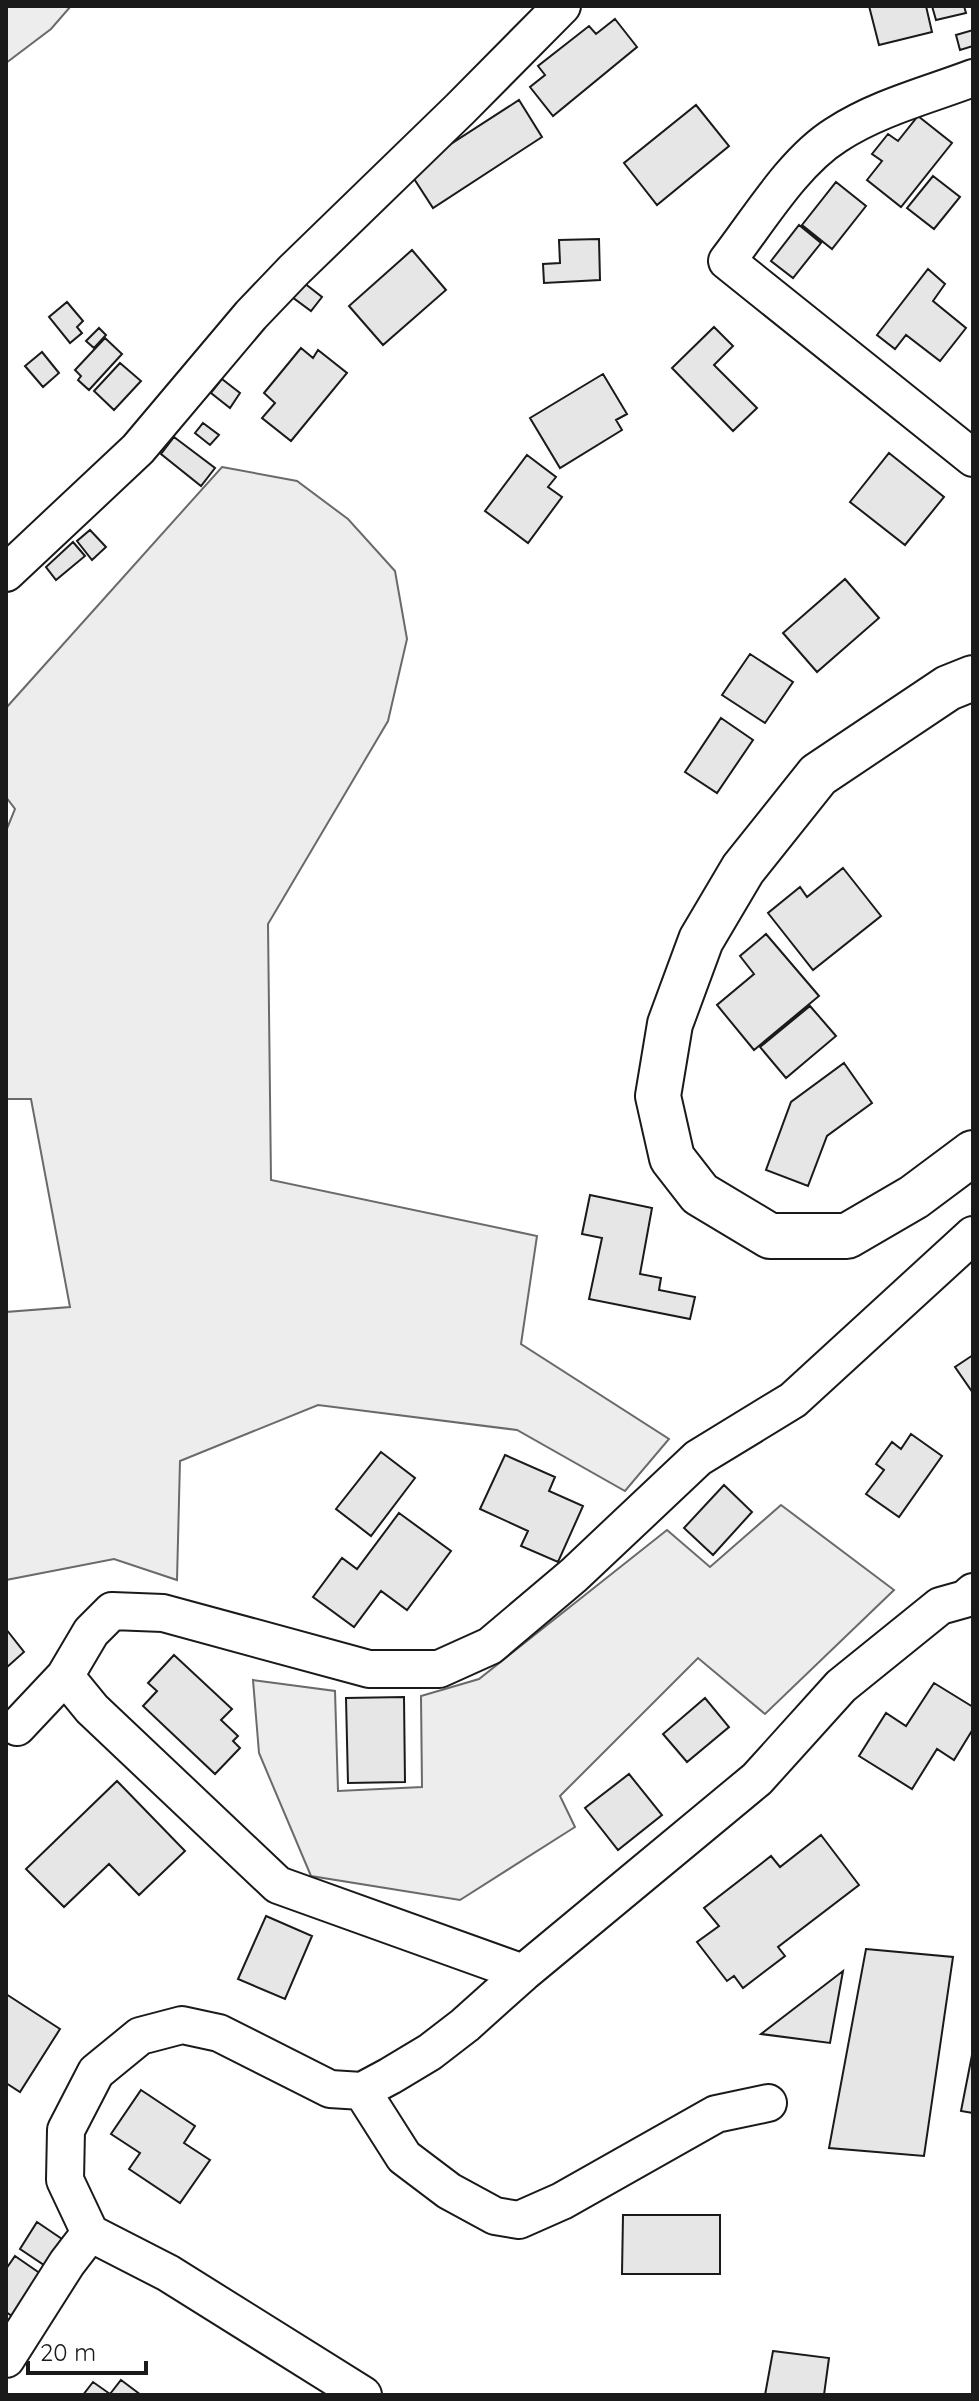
<svg xmlns="http://www.w3.org/2000/svg" width="979" height="2401" viewBox="0 0 979 2401" font-family="Quicksand,sans-serif">
<rect width="100%" height="100%" fill="#fff"/>
<path fill="#ededed" stroke="#6a6a6a" stroke-width="2" d="M 6,6 L 71,6 L 51,29 L 6,63 Z
M 222,467 L 297,481 L 348,519 L 395,571 L 407,639 L 388,721 L 268,924 L 271,1180 L 537,1236 L 521,1344 L 669,1439 L 625,1491 L 517,1430 L 318,1405 L 180,1461 L 177,1580 L 114,1559 L 6,1580 L 6,1312 L 70,1307 L 31,1099 L 6,1099 L 6,831 L 15,809 L 6,797 L 6,708 Z
M 781,1505 L 894,1590 L 765,1714 L 698,1658 L 560,1796 L 575,1827 L 460,1900 L 311,1876 L 259,1753 L 253,1680 L 335,1691 L 338,1791 L 422,1787 L 421,1696 L 479,1679 L 667,1530 L 710,1567 Z"/>
<path fill="#e6e6e6" stroke="#1a1a1a" stroke-width="2" d="M 869,6 L 926,6 L 932,32 L 879,45 Z
M 932,6 L 964,6 L 966,13 L 936,20 Z
M 615,19 L 637,47 L 553,116 L 530,87 L 545,75 L 538,66 L 589,26 L 596,34 Z
M 973,30 L 973,46 L 960,50 L 956,35 Z
M 519,100 L 542,137 L 433,208 L 409,171 Z
M 696,105 L 729,146 L 657,205 L 624,163 Z
M 918,116 L 952,143 L 901,207 L 867,180 L 882,161 L 872,154 L 888,134 L 898,141 Z
M 933,176 L 960,197 L 934,229 L 907,208 Z
M 836,182 L 866,206 L 832,249 L 802,225 Z
M 799,225 L 821,243 L 793,278 L 771,261 Z
M 599,239 L 600,280 L 544,283 L 543,264 L 560,263 L 559,240 Z
M 412,250 L 446,290 L 383,345 L 349,306 Z
M 928,269 L 945,284 L 933,301 L 966,328 L 940,361 L 906,335 L 895,349 L 877,335 Z
M 299,279 L 322,297 L 311,311 L 288,294 Z
M 67,302 L 83,321 L 77,327 L 82,333 L 70,343 L 49,317 Z
M 714,327 L 733,346 L 714,365 L 757,408 L 733,431 L 672,368 Z
M 99,328 L 106,335 L 94,348 L 86,341 Z
M 105,338 L 122,354 L 89,390 L 78,380 L 81,376 L 75,370 Z
M 301,348 L 313,358 L 318,350 L 347,373 L 291,441 L 262,418 L 275,403 L 264,393 Z
M 42,352 L 59,373 L 43,387 L 25,366 Z
M 120,363 L 141,381 L 114,410 L 94,391 Z
M 603,374 L 627,414 L 616,420 L 622,430 L 560,468 L 530,418 Z
M 222,379 L 240,393 L 230,408 L 211,393 Z
M 203,423 L 219,435 L 210,445 L 195,433 Z
M 174,437 L 215,468 L 201,486 L 161,454 Z
M 889,453 L 944,497 L 905,545 L 850,502 Z
M 527,455 L 556,477 L 548,487 L 562,497 L 528,543 L 485,511 Z
M 90,530 L 106,547 L 92,560 L 77,541 Z
M 73,542 L 85,556 L 56,580 L 46,567 Z
M 845,579 L 879,618 L 817,672 L 783,633 Z
M 750,654 L 793,682 L 765,723 L 722,695 Z
M 721,718 L 753,740 L 717,793 L 685,772 Z
M 843,868 L 881,916 L 813,970 L 768,913 L 800,887 L 807,897 Z
M 766,934 L 819,996 L 754,1050 L 717,1005 L 754,974 L 740,956 Z
M 810,1006 L 836,1036 L 786,1078 L 760,1047 Z
M 844,1063 L 872,1103 L 827,1136 L 808,1186 L 766,1170 L 791,1102 Z
M 590,1195 L 652,1208 L 640,1274 L 661,1278 L 659,1290 L 695,1297 L 690,1319 L 589,1299 L 602,1238 L 582,1234 Z
M 973,1355 L 973,1393 L 955,1367 Z
M 911,1434 L 942,1456 L 899,1517 L 866,1494 L 884,1470 L 876,1464 L 892,1442 L 901,1449 Z
M 381,1452 L 415,1478 L 371,1536 L 336,1509 Z
M 505,1455 L 555,1477 L 549,1491 L 583,1506 L 558,1562 L 521,1546 L 528,1531 L 480,1509 Z
M 724,1485 L 752,1512 L 713,1555 L 684,1528 Z
M 399,1513 L 451,1551 L 407,1610 L 381,1591 L 354,1627 L 313,1597 L 342,1558 L 357,1569 Z
M 6,1629 L 24,1652 L 6,1668 Z
M 174,1655 L 232,1709 L 221,1720 L 238,1736 L 233,1741 L 240,1748 L 215,1774 L 143,1706 L 157,1691 L 148,1683 Z
M 934,1683 L 973,1707 L 973,1729 L 954,1760 L 937,1749 L 912,1789 L 859,1756 L 886,1713 L 906,1726 Z
M 404,1697 L 405,1782 L 348,1783 L 346,1698 Z
M 705,1698 L 729,1727 L 687,1762 L 663,1734 Z
M 629,1774 L 662,1815 L 618,1850 L 585,1808 Z
M 117,1781 L 185,1851 L 139,1895 L 109,1864 L 64,1907 L 26,1869 Z
M 821,1835 L 859,1885 L 778,1947 L 785,1956 L 743,1988 L 734,1976 L 727,1981 L 697,1942 L 719,1926 L 704,1908 L 771,1856 L 780,1867 Z
M 266,1916 L 312,1936 L 285,1999 L 238,1979 Z
M 866,1949 L 953,1957 L 924,2156 L 829,2148 Z
M 843,1971 L 830,2043 L 761,2034 Z
M 6,1994 L 60,2029 L 20,2092 L 6,2083 Z
M 973,2050 L 973,2113 L 961,2111 Z
M 141,2090 L 195,2126 L 184,2143 L 210,2160 L 180,2203 L 129,2169 L 140,2153 L 111,2134 Z
M 623,2215 L 720,2215 L 720,2274 L 622,2274 Z
M 37,2222 L 62,2239 L 44,2265 L 20,2249 Z
M 15,2256 L 41,2274 L 12,2316 L 6,2312 L 6,2269 Z
M 773,2351 L 829,2358 L 824,2395 L 765,2395 Z
M 121,2380 L 141,2395 L 83,2395 L 93,2382 L 110,2394 Z"/>
<g fill="none" stroke-linecap="round" stroke-linejoin="round">
<g stroke="#1a1a1a" stroke-width="40">
<path id="minor" d="M 973,78 C 928,95 877,108 836,135 C 793,162 758,221 727,261 L 973,458
M 6,573 L 138,449 L 251,315 L 294,270 L 460,109 L 562,6
M 17,1727 L 65,1676
M 523,1973 L 278,1885 L 92,1709 L 65,1676 L 91,1632 L 112,1611 L 163,1613 L 369,1669 L 439,1669 L 490,1646 L 574,1575 L 698,1458 L 793,1400 L 973,1235
M 362,2091 L 404,2157 L 449,2191 L 495,2216 L 519,2220 L 562,2201 L 716,2114 L 768,2103
M 6,2359 L 67,2263 L 90,2233
M 363,2395 L 168,2273 L 90,2233 L 65,2180 L 66,2130 L 96,2072 L 140,2036 L 182,2025 L 219,2033 L 330,2089 L 362,2091 L 390,2076 L 430,2052 L 465,2025 L 523,1973 L 757,1779 L 841,1686 L 940,1606 L 965,1599 L 973,1592"/>
</g>
<g stroke="#1a1a1a" stroke-width="48">
<path id="tertiary" d="M 973,678 L 948,688 L 818,775 L 743,869 L 701,940 L 670,1024 L 658,1096 L 672,1158 L 700,1194 L 770,1236 L 847,1236 L 914,1197 L 973,1153"/>
</g>
<use href="#minor" stroke="#fff" stroke-width="36"/>
<use href="#tertiary" stroke="#fff" stroke-width="44"/>
</g>
<rect width="979" height="2401" fill="none" stroke="#1a1a1a" stroke-width="16"/>
<path d="M28 2361v12h118v-12" fill="none" stroke="#1a1a1a" stroke-width="4"/>
<text x="40" y="2361" font-size="24" fill="#1a1a1a" stroke="#ffffff" stroke-width="6" paint-order="stroke">20 m</text>
</svg>
